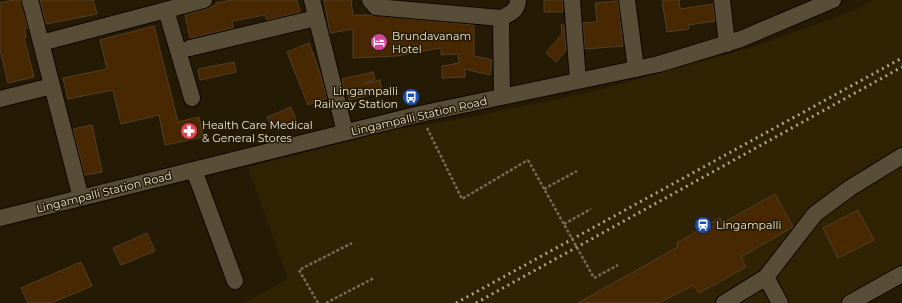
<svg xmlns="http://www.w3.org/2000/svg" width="902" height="303" viewBox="0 0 902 303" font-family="Montserrat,sans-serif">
<rect width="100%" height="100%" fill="#251b05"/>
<path fill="#302304" d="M 874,0 L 902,0 L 902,269 L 841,303 L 244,303 L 288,279 L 248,167 L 391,130 L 460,119 L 591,92 L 756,46 L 853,11 Z"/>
<path fill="#482800" stroke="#513f2c" d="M 14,0 L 21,0 L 28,28 L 24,29 L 26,37 L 24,38 L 34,77 L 8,83 L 0,50 L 0,3 Z
M 40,0 L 93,0 L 97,14 L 46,24 Z
M 232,0 L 297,0 L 300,12 L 267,20 L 265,15 L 232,21 L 233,28 L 190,38 L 185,15 L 206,9 L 216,5 L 216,3 Z
M 324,0 L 351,0 L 353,15 L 372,15 L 474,25 L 474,56 L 492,60 L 490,75 L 465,69 L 465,77 L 442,78 L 442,66 L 459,63 L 458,54 L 441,55 L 441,48 L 396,56 L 353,58 L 353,29 L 330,33 Z
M 544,0 L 563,0 L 563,12 L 544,12 Z
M 662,0 L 679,0 L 680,9 L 713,4 L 715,21 L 688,25 L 689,29 L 667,32 Z
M 618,1 L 623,46 L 585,49 L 583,23 L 597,22 L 595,3 Z
M 561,25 L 564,25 L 566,50 L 556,62 L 546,53 L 562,34 Z
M 154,26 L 178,122 L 199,117 L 203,137 L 165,145 L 159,115 L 121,124 L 113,90 L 68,99 L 63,78 L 107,69 L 100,40 Z
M 309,43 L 320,73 L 327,98 L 308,105 L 287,52 Z
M 234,62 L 236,72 L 200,80 L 198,69 Z
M 373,72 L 375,79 L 363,84 L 380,80 L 382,92 L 349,100 L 347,90 L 344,91 L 342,79 Z
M 291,107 L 296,120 L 272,129 L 267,117 Z
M 92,125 L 102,172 L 85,175 L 73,129 Z
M 775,194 L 793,227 L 741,257 L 746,267 L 699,293 L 693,285 L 659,303 L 578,303 L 678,247 L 677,243 L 720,218 L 723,223 Z
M 858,210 L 874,240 L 838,258 L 823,228 Z
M 147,233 L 155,251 L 121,265 L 113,248 Z
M 81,262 L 92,286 L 51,303 L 28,303 L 21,288 Z"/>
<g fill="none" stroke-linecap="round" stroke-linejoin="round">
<g stroke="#0e0600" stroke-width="18">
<path id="minor" d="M 30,0 L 81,198
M 312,0 L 345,132
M 370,0 L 376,7 L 501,18 C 510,14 518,10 518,0
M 572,0 L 578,81
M 627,0 L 636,69
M 722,0 L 727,44
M 166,10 L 192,98
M 501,18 L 502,97
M 41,43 L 204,0
M 190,48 L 316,18
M 0,99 L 52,86
M 194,170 L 235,281
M 0,218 L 420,114 L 659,64 L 741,39 L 833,0
M 766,277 L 780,303
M 724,303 L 766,277 L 815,214 L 850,188 L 902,156
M 850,303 L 902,274"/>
</g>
<path stroke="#756c5a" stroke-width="2.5" stroke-dasharray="3 2" stroke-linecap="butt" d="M 427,128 L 462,199 L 528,160
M 544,189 L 577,171
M 564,224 L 591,209
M 594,278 L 618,265
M 318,303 L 299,270 L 352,243
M 326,303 L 374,278"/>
<use href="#minor" stroke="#584d36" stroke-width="16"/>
<path stroke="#a9a291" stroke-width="3" stroke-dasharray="2 4" stroke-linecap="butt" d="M 456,303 L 902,58
M 476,303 L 902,67"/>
<path stroke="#756c5a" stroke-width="2.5" stroke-dasharray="3 2" stroke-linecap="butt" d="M 528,160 L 594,278"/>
</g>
<defs>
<g id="hotel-disc" transform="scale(0.9)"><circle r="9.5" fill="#d1479c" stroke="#251b05"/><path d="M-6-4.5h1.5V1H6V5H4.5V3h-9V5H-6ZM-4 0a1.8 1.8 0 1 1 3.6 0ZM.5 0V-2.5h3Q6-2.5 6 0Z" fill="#fff"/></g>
<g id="bus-disc" transform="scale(0.9)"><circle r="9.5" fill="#1a4fb4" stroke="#251b05"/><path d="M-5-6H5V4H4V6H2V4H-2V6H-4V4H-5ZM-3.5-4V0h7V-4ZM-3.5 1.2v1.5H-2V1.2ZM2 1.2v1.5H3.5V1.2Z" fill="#fff"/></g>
<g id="pharmacy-disc" transform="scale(0.9)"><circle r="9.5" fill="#e0444e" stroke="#251b05"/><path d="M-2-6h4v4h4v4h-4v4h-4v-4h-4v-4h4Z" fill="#fff"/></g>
<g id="station-disc" transform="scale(0.9)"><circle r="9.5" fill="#1a4fb4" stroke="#251b05"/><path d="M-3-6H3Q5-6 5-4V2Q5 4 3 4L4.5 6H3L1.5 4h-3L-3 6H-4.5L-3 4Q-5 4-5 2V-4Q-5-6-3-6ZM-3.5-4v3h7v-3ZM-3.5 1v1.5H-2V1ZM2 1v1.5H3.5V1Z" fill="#fff"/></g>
</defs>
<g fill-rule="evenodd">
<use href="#hotel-disc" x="379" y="42"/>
<use href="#bus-disc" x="411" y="97"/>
<use href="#pharmacy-disc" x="189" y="131"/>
<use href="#station-disc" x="703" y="225"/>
</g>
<g text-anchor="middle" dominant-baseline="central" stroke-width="3" stroke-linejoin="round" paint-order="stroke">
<g font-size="11" fill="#ebe5d7" stroke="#251b05" text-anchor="start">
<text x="392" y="36">Brundavanam<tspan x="392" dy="13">Hotel</tspan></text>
<text x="398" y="91" text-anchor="end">Lingampalli<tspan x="398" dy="13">Railway Station</tspan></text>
<text x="202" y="125">Health Care Medical<tspan x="202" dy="13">&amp; General Stores</tspan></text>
<text x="716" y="225">Lingampalli</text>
</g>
<g font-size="11" fill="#ebe5d7" stroke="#251b05">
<text transform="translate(419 116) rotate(-13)">Lingampalli Station Road</text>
<text transform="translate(104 192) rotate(-14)">Lingampalli Station Road</text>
</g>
</g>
</svg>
